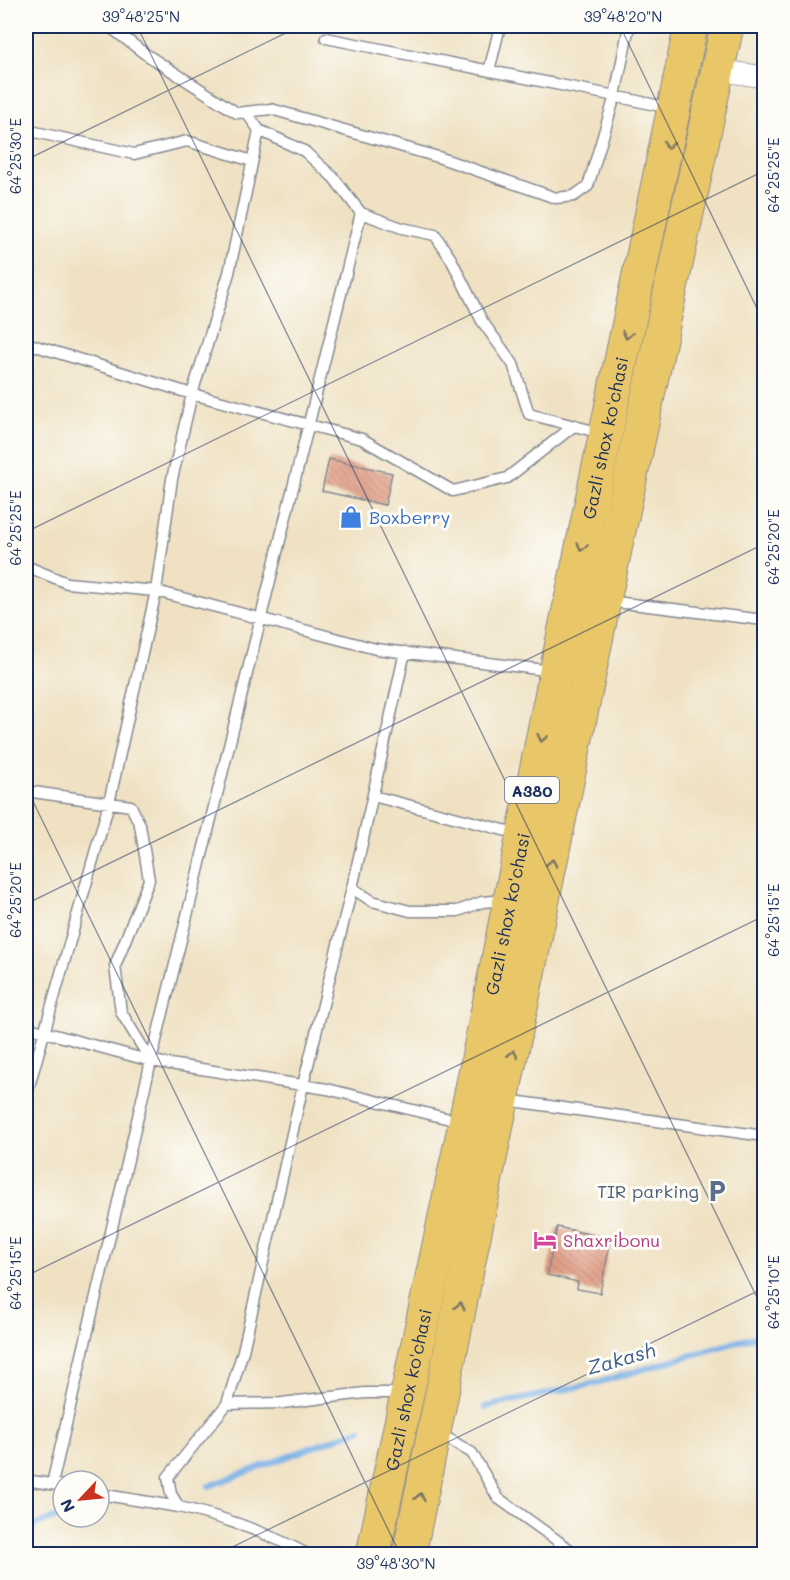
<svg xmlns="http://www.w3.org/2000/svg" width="790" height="1580" viewBox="0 0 790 1580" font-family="Mali,sans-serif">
<defs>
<pattern id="building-back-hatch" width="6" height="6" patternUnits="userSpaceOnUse" patternTransform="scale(1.5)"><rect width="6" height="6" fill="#de9479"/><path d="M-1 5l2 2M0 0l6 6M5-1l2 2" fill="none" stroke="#b37966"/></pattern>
</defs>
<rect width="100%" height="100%" fill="#fdfcf7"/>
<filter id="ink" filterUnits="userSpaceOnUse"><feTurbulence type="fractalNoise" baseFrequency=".0167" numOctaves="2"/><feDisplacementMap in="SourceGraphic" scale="12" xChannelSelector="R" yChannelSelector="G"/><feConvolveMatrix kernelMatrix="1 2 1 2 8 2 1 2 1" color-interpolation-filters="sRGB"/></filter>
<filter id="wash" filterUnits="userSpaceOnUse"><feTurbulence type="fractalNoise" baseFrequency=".008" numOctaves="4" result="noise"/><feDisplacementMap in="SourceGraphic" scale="24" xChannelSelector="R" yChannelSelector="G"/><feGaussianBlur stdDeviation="1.35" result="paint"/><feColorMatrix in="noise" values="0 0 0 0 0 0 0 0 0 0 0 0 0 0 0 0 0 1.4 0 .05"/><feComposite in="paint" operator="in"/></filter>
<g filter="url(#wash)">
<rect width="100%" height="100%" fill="#efe1c2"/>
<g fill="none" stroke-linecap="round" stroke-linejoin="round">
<path stroke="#76aee5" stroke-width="6" d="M 485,1407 L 596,1383 L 764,1334
M 209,1486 L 361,1429
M 26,1528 L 63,1515"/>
</g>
<g id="blocks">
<path fill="url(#building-back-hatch)" d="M 329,459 L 392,473 L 385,505 L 322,491 Z
M 557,1227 L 611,1239 L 600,1293 L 577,1289 L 578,1282 L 547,1275 Z"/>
</g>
</g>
<g filter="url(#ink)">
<use href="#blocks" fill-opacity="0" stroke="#858890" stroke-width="1.5"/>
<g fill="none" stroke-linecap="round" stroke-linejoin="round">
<g stroke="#858890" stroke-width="13">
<path id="lane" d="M 109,26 L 144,53 L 237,113 L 271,109 L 438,157 L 556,198 L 574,196 L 588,186 L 615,96 L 669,108
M 326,38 L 615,96 L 629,26
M 489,71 L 500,26
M 246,112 L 259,130 L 304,151 L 333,177 L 361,213 L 402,228 L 435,235 L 451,259 L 482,321 L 513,364 L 529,414 L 601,433
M 26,130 L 134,154 L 187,141 L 252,161
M 26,343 L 192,394 L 362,439 L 453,491 L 507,478 L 575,425
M 26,566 L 67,583 L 156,591 L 376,649 L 553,671
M 607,601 L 764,620
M 26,791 L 131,806 L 140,825 L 149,880 L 115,966 L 121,1012 L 151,1061 L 327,1089 L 462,1122
M 373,796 L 519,834
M 352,888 L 372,901 L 410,911 L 458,911 L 482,902 L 507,900
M 26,1027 L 151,1061
M 26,1097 L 109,803 L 156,591 L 172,479 L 192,394 L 229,273 L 259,130
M 506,1100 L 764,1136
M 227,1404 L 282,1403 L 365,1393 L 403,1393
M 437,1432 L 472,1453 L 498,1498 L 576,1554
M 26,1480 L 63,1486
M 52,1484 L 151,1061 L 361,213
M 99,1494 L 179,1507
M 307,1554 C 267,1533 224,1517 179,1507 L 171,1494 L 168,1477 L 227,1404 L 243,1351 L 303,1085 L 352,888 L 405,652"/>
</g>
<g stroke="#858890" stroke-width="23">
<path id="street" d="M 717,70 L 764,77"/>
</g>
<g stroke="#858890" stroke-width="35">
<g id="highway">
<path id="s1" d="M 373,1554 L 465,1123 L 558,662 L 691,26"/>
<path d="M 409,1554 L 604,601 L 727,26"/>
</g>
</g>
<use href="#lane" stroke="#fff" stroke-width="10"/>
<use href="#street" stroke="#fff" stroke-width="21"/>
<use href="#highway" stroke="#e9c769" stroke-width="33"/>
</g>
<defs><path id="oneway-chevron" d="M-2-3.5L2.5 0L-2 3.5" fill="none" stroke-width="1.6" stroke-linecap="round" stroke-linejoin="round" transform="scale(1.5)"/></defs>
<g stroke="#787363">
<use href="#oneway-chevron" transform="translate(668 145) rotate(102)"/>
<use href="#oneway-chevron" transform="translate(627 335) rotate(102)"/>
<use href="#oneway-chevron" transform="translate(582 547) rotate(102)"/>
<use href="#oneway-chevron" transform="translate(542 738) rotate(102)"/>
<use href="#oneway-chevron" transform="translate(552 863) rotate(-79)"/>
<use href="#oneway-chevron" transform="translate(513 1054) rotate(-79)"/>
<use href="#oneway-chevron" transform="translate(460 1306) rotate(-78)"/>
<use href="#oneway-chevron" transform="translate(420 1497) rotate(-79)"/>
</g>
</g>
<path fill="none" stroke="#1b2f5e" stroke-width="1.5" stroke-opacity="0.45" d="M 137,26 L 764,1312M 620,26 L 764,323M 26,160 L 300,26M 26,532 L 764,171M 26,787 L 400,1554M 26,904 L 764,544M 26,1276 L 764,916M 218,1554 L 764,1288"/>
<defs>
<g id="shop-bare" transform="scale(1.8)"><path d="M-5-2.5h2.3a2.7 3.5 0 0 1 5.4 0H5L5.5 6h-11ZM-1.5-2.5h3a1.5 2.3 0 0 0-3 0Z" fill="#3f7fe0" stroke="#fdfcf7" stroke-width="2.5" paint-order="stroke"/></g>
<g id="parking-bare" transform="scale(1.8)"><path d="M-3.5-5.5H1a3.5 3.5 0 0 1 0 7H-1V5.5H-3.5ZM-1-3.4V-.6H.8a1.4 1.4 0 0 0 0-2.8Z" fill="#5c6f8a" stroke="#fdfcf7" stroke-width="2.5" paint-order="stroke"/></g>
<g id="hotel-bare" transform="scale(1.8)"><path d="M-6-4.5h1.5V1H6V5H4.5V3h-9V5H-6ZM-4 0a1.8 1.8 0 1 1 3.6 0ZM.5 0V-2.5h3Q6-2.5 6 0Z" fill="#d1479c" stroke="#fdfcf7" stroke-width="2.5" paint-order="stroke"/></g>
</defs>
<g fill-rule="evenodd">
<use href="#shop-bare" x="351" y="517"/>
<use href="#parking-bare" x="717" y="1191"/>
<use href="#hotel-bare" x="545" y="1240"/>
</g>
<g text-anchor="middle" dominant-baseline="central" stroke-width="6" stroke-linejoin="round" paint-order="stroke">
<rect fill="#fdfcf7" stroke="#5f6c8c" stroke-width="1.5" x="505" y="777" width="54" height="26" rx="4.5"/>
<g font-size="16" font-weight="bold" fill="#1b2f5e">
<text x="532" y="790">A380</text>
</g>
<g font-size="18" fill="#1b2f5e" stroke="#fdfcf7">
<text stroke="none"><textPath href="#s1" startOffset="1140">Gazli shox ko'chasi</textPath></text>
<text stroke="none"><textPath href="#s1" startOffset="654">Gazli shox ko'chasi</textPath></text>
<text stroke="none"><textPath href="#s1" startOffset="168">Gazli shox ko'chasi</textPath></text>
</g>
<g font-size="18" fill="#366cbe" stroke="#fdfcf7" text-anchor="start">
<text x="369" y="517">Boxberry</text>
</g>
<g font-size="18" fill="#4e5e75" stroke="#fdfcf7" text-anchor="end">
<text x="699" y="1191">TIR parking</text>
</g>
<g font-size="18" fill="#b23c85" stroke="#fdfcf7" text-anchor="start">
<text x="563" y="1240">Shaxribonu</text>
</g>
<g font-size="20" font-style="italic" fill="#3b5b8d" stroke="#fdfcf7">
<text transform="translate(621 1358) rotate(-16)">Zakash</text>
</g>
</g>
<rect width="790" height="1580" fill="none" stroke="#fdfcf7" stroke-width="66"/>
<g transform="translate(81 1499) rotate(244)"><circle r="28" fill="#fdfcf7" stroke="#a3aaba" stroke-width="1.5"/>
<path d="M0-4.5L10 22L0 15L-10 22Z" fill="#c8321e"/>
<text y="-9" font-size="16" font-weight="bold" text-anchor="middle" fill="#1b2f5e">N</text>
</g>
<rect x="33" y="33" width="724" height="1514" fill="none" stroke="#1b2f5e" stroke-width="2"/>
<g font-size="15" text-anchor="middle" fill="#1b2f5e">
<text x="141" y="22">39°48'25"N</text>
<text x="623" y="22">39°48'20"N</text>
<text transform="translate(16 156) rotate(-90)" y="5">64°25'30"E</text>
<text transform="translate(774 175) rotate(-90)" y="5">64°25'25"E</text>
<text transform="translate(16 528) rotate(-90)" y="5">64°25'25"E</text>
<text transform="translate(774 547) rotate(-90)" y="5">64°25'20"E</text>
<text transform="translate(16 900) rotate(-90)" y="5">64°25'20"E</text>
<text transform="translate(774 920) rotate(-90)" y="5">64°25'15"E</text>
<text transform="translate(16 1273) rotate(-90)" y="5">64°25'15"E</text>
<text transform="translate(774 1292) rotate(-90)" y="5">64°25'10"E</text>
<text x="396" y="1569">39°48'30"N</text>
</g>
</svg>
